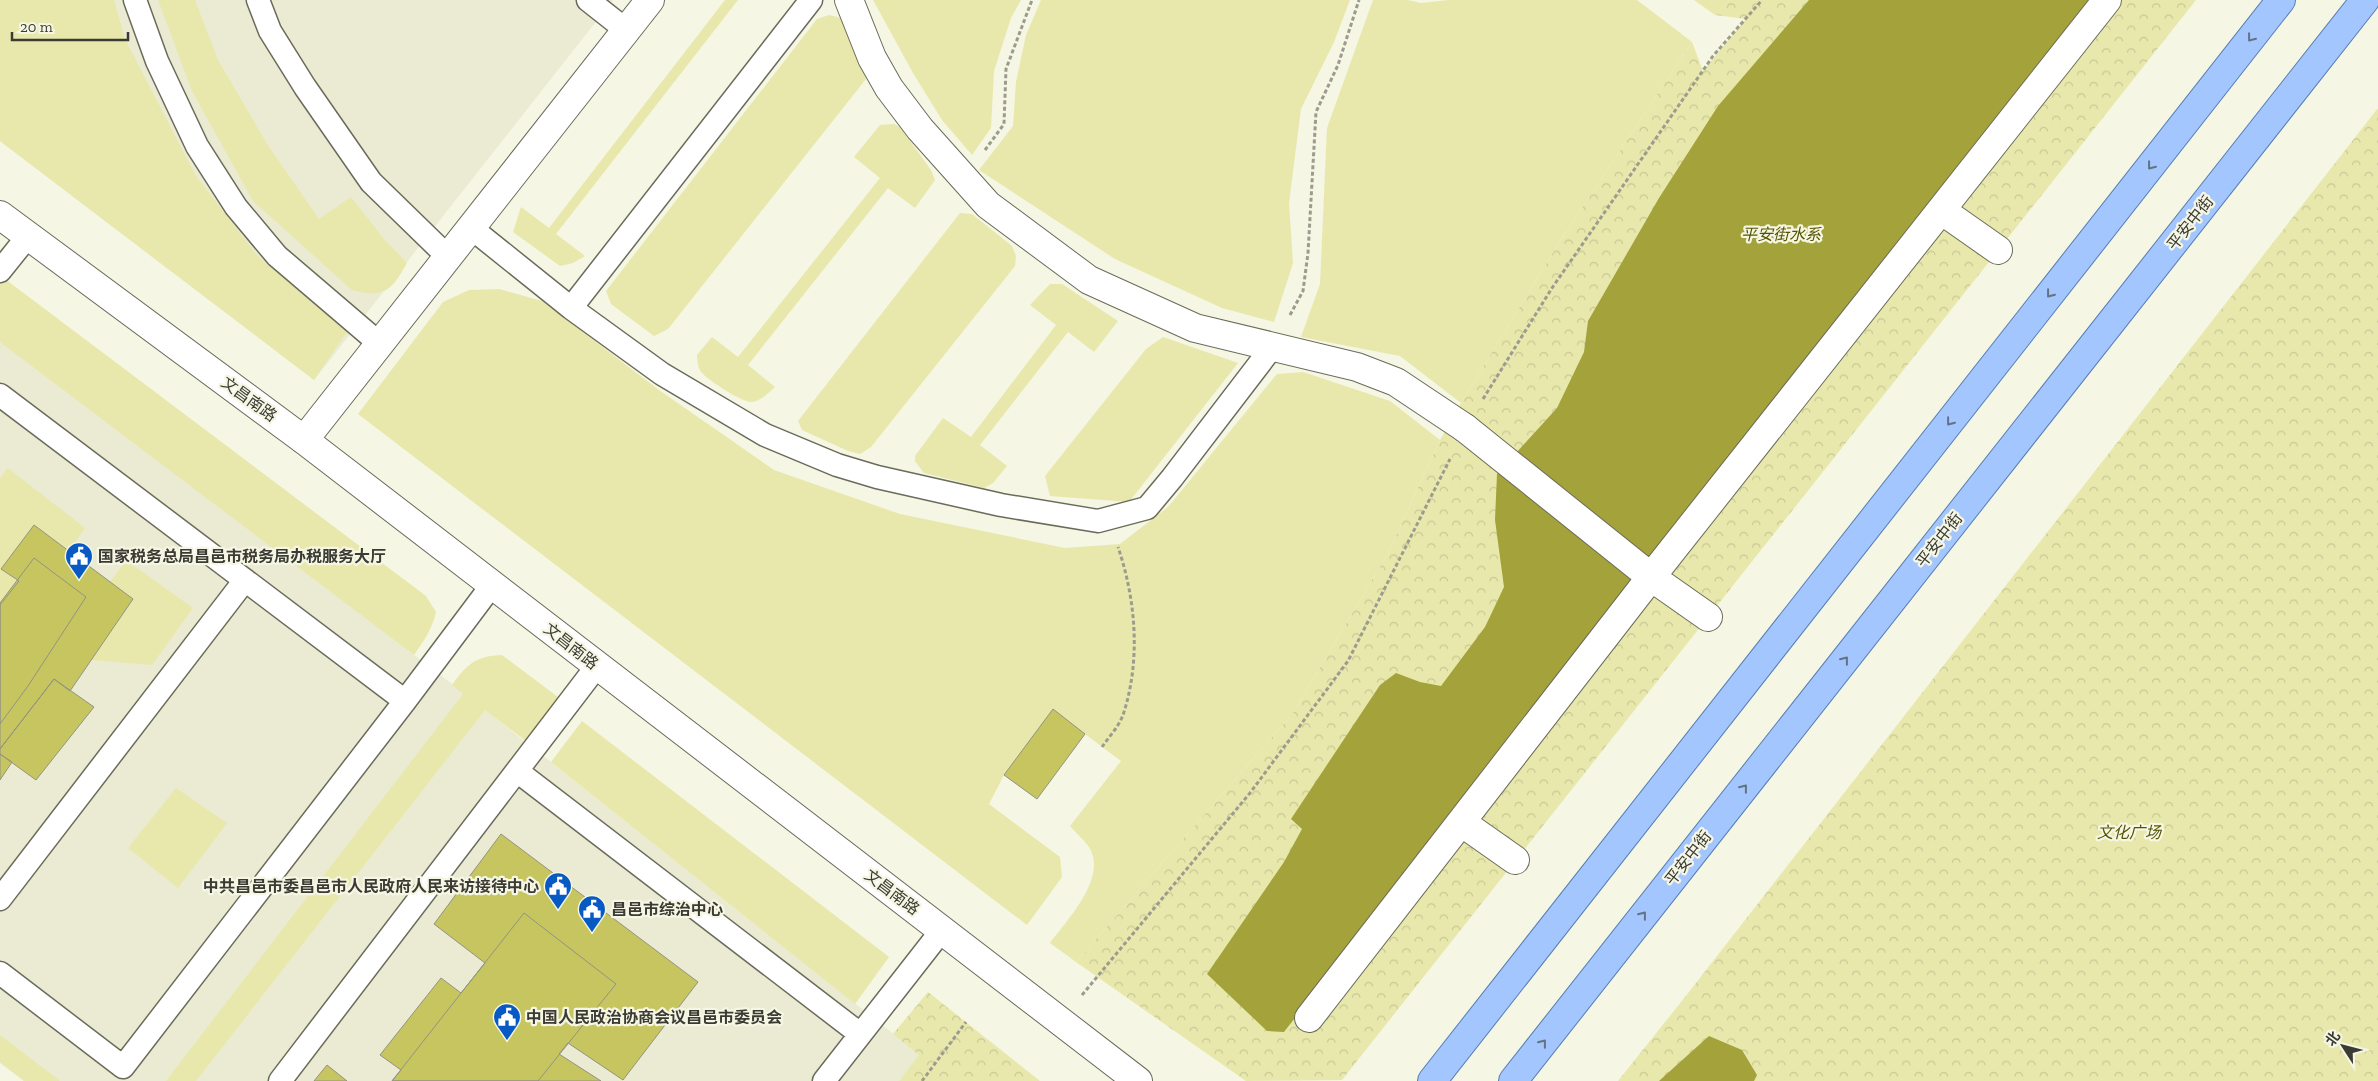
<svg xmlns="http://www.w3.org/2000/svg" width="2378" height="1081" viewBox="0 0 2378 1081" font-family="'Zilla Slab','Noto Sans SC',serif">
<defs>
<pattern id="park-crowns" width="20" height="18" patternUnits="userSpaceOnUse" patternTransform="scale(1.25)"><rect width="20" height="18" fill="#e8e8ac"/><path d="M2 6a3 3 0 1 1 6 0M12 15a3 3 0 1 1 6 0" fill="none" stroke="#c8c895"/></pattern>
</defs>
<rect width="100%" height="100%" fill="#f5f6e3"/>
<path fill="#eaebd2" d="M 0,0 L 613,0 L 314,380 L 0,141 Z
M 0,340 L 464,693 L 920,1055 L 899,1081 L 24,1081 L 0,1063 Z"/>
<path fill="#e8e8ac" d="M 0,0 L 114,0 L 125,39 L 196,176 L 257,255 L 347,332 L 314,380 L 0,141 Z
M 158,0 L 195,0 L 218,60 L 269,147 L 319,219 L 351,197 L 384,239 L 407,263 C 392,290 384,299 352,290 L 253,201 L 192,91 Z
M 725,0 L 738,0 L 556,234 L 585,256 L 573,263 L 560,266 L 513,232 L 521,207 L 549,228 Z
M 873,0 L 1021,0 L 1011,18 L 994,71 L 991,128 L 972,155 L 942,120 L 913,73 Z
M 1041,0 L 1350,0 L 1334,42 L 1301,109 L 1289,203 L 1293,263 L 1274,322 L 1222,308 L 1115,259 L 979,170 L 1013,126 L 1016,82 L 1026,35 Z
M 1373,0 L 1408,0 L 1421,3 L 1449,0 L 1637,0 L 1692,42 L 1560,241 L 1461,403 L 1400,356 L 1301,337 L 1320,284 L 1327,128 Z
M 1694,0 L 1729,0 L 1715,15 Z
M 829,15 L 841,18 L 866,79 L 668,329 L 654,336 L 611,304 L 606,291 L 817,19 Z
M 894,124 L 900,127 L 931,170 L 935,180 L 915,208 L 888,188 L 748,365 L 775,387 C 768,393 761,401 752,402 C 743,403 709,381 702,373 C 698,368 697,361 697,355 L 712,337 L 738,357 L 880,178 L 854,157 L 880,125 Z
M 960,213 L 972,214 L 1012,246 L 1016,256 L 1015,266 L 871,447 L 860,454 L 848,451 L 802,430 L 798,421 Z
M 5,279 L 426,596 L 436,612 C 432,629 424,641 414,655 L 0,342 L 0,284 Z
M 1050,284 L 1062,284 L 1118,321 L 1094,352 L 1068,332 L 980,445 L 1007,466 L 993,483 L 984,488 L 924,473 L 915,461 L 915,456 L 943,418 L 971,437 L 1056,325 L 1030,305 Z
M 499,289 L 542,301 L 659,390 L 774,470 L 900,514 L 1065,548 L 1120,544 L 1168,507 L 1277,374 L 1303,372 L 1390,401 L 1440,440 L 1388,553 L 1293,713 L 1076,962 L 1050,943 C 1067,920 1108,878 1089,847 C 1084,840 1076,833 1070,826 L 1121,761 L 1085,734 L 1004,775 L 989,804 L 1060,857 L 1062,877 L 1027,925 L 358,414 L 443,302 L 469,290 Z
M 1163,337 L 1238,363 L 1129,502 L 1050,496 L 1045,476 L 1146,349 Z
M 8,468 L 85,528 L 69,551 L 34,525 L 2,569 L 17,581 L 0,603 L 0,478 Z
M 126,560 L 193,608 L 152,665 L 91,660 L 132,599 L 110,582 Z
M 502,655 L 558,697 L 526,741 L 485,710 L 196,1081 L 166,1081 L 463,694 L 452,685 C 467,664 476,656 502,655 Z
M 582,721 L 889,957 L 855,1004 L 551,762 Z
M 176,788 L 227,823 L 178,888 L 128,848 Z
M 0,1035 L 60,1081 L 24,1081 L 0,1062 Z"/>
<path fill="url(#park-crowns)" d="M 1729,0 L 2196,0 L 1342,1080 L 1246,1081 L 1076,962 L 1293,713 L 1388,553 L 1440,440 L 1461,403 L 1560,241 L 1692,42 L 1703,71 L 1746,19 L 1715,15 Z
M 2378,108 L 2378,1081 L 1618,1081 L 1689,992 Z
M 928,992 L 1040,1081 L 899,1081 L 919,1055 L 893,1034 Z"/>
<path fill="#a4a23a" d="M 1809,0 L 2091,0 L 1284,1032 L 1267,1031 L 1207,974 L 1284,862 L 1302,829 L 1291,819 L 1380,685 L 1396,673 L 1420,682 L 1441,686 L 1485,627 L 1504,587 L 1495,520 L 1497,474 L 1557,408 L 1584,352 L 1588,321 L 1659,198 L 1718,106 Z
M 1709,1036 L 1742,1050 L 1757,1075 L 1754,1081 L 1659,1081 Z"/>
<path fill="#c7c560" stroke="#929382" d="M 34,525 L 133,599 L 70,691 L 54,679 L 0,749 L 0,605 L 19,581 L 1,569 Z
M 34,558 L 86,597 L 28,686 L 0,724 L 0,603 Z
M 54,679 L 94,707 L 36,780 L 0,754 L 0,749 Z
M 1053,709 L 1085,734 L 1037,799 L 1004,775 Z
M 0,754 L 12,762 L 0,780 Z
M 501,834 L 698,982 L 623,1080 L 568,1043 L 559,1054 L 601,1081 L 392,1081 L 401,1070 L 380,1055 L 441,978 L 461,993 L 485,963 L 434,924 Z
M 524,913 L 616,984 L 538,1081 L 392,1081 Z
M 327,1065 L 347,1081 L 314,1081 Z"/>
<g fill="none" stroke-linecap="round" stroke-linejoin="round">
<g stroke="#6b6b5b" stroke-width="25">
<path id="service" d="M 135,0 L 157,61 L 197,146 L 236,207 L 277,256 L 380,344
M 258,0 L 270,31 L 305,87 L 371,182 L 448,257
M 588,0 L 626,30
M 470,227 L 571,308 L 662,374 L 765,435 L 837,465 L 877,477 L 1001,505 L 1098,521 L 1147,508 L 1172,478 L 1273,346
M 0,271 L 28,236
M 571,308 L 811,0
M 0,395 L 405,701
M 517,771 L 860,1034
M 0,899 L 245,580
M 0,973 L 123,1067 L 405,701 L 492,585
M 280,1081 L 597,666
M 824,1081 L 942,930"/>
</g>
<g stroke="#6b6b5b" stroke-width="30">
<path id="pedestrian" d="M 1941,210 L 1998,250
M 1465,428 L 1651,577 L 1708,617
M 1461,822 L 1515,860
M 1309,1018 L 1651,577 L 2107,0"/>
</g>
<g stroke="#6b6b5b" stroke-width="30">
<path id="minor" d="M 849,0 L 872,58 L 889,88 L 920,129 L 988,205 L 1089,280 L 1195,328 L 1357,367 L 1396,382 L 1465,428
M 304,440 L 650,0"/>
</g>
<g stroke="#6b6b5b" stroke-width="30">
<path id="tertiary" d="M 0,215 L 304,440 L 1138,1081"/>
</g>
<g stroke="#567db5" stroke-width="30">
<path id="primary" d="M 1432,1081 L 2281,0
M 1513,1081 L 2365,0"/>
</g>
<path stroke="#9b9c8e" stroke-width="3" stroke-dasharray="4 2.5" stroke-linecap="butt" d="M 985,150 L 1004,124 L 1006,69 L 1032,0
M 1290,315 L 1303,291 L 1308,253 L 1316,112 L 1338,65 L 1359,0
M 1483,399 L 1552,288 L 1713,56 L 1762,0
M 1102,747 C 1109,737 1119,726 1123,715 C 1141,661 1136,600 1118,547
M 1082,995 L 1250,793 L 1348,661 L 1450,459
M 922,1081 L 966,1022"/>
<use href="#service" stroke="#fff" stroke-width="22"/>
<use href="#pedestrian" stroke="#fff" stroke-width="28"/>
<use href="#minor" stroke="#fff" stroke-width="28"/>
<use href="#tertiary" stroke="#fff" stroke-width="28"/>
<use href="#primary" stroke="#a2c6fd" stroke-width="28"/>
</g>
<defs><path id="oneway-chevron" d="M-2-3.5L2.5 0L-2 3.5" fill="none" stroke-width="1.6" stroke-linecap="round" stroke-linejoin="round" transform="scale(1.25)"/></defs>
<g stroke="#647384">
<use href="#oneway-chevron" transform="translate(2251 38) rotate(128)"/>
<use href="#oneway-chevron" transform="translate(2151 166) rotate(128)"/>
<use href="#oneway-chevron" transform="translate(2050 294) rotate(128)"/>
<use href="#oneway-chevron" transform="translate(1950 422) rotate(128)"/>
<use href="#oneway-chevron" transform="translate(1845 660) rotate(-52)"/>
<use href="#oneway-chevron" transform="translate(1744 788) rotate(-52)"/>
<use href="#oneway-chevron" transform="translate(1643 915) rotate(-52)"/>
<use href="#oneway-chevron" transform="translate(1543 1043) rotate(-52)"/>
</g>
<defs>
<g id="civic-pin" transform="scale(1.4375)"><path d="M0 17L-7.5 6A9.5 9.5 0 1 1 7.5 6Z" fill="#0759c3" stroke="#f5f6e3"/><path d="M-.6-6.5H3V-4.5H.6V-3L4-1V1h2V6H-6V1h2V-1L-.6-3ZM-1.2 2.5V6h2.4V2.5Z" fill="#fff"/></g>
</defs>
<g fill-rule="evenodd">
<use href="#civic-pin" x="79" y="556"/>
<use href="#civic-pin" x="558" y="886"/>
<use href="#civic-pin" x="592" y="909"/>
<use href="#civic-pin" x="507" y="1017"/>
</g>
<g text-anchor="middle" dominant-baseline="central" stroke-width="4.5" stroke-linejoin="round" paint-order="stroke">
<g font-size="16" fill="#3b3b34" stroke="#f5f6e3">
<text transform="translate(2190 223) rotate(-52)">平安中街</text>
<text transform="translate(249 399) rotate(36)">文昌南路</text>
<text transform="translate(1939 540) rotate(-52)">平安中街</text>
<text transform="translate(571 646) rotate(38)">文昌南路</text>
<text transform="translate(1688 858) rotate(-52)">平安中街</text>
<text transform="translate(892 892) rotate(37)">文昌南路</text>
</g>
<g font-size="16" font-style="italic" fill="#565401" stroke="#f5f6e3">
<text x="1781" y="234">平安街水系</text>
<text x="2129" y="832">文化广场</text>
</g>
<g font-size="16" font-weight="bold" fill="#3b3b34" stroke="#f5f6e3" text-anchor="start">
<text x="98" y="556">国家税务总局昌邑市税务局办税服务大厅</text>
<text x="539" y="886" text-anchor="end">中共昌邑市委昌邑市人民政府人民来访接待中心</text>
<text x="611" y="909">昌邑市综治中心</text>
<text x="526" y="1017">中国人民政治协商会议昌邑市委员会</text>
</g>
</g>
<g transform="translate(2343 1046) rotate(306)" stroke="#f5f6e3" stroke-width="4" paint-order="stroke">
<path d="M0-4L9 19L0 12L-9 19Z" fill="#3b3b34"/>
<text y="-8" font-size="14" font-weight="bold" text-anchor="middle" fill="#3b3b34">北</text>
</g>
<path d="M12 32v8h116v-8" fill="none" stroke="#3b3b34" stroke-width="2.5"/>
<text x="20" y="32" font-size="15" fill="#3b3b34" stroke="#f5f6e3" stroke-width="4" paint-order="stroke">20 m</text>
</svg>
